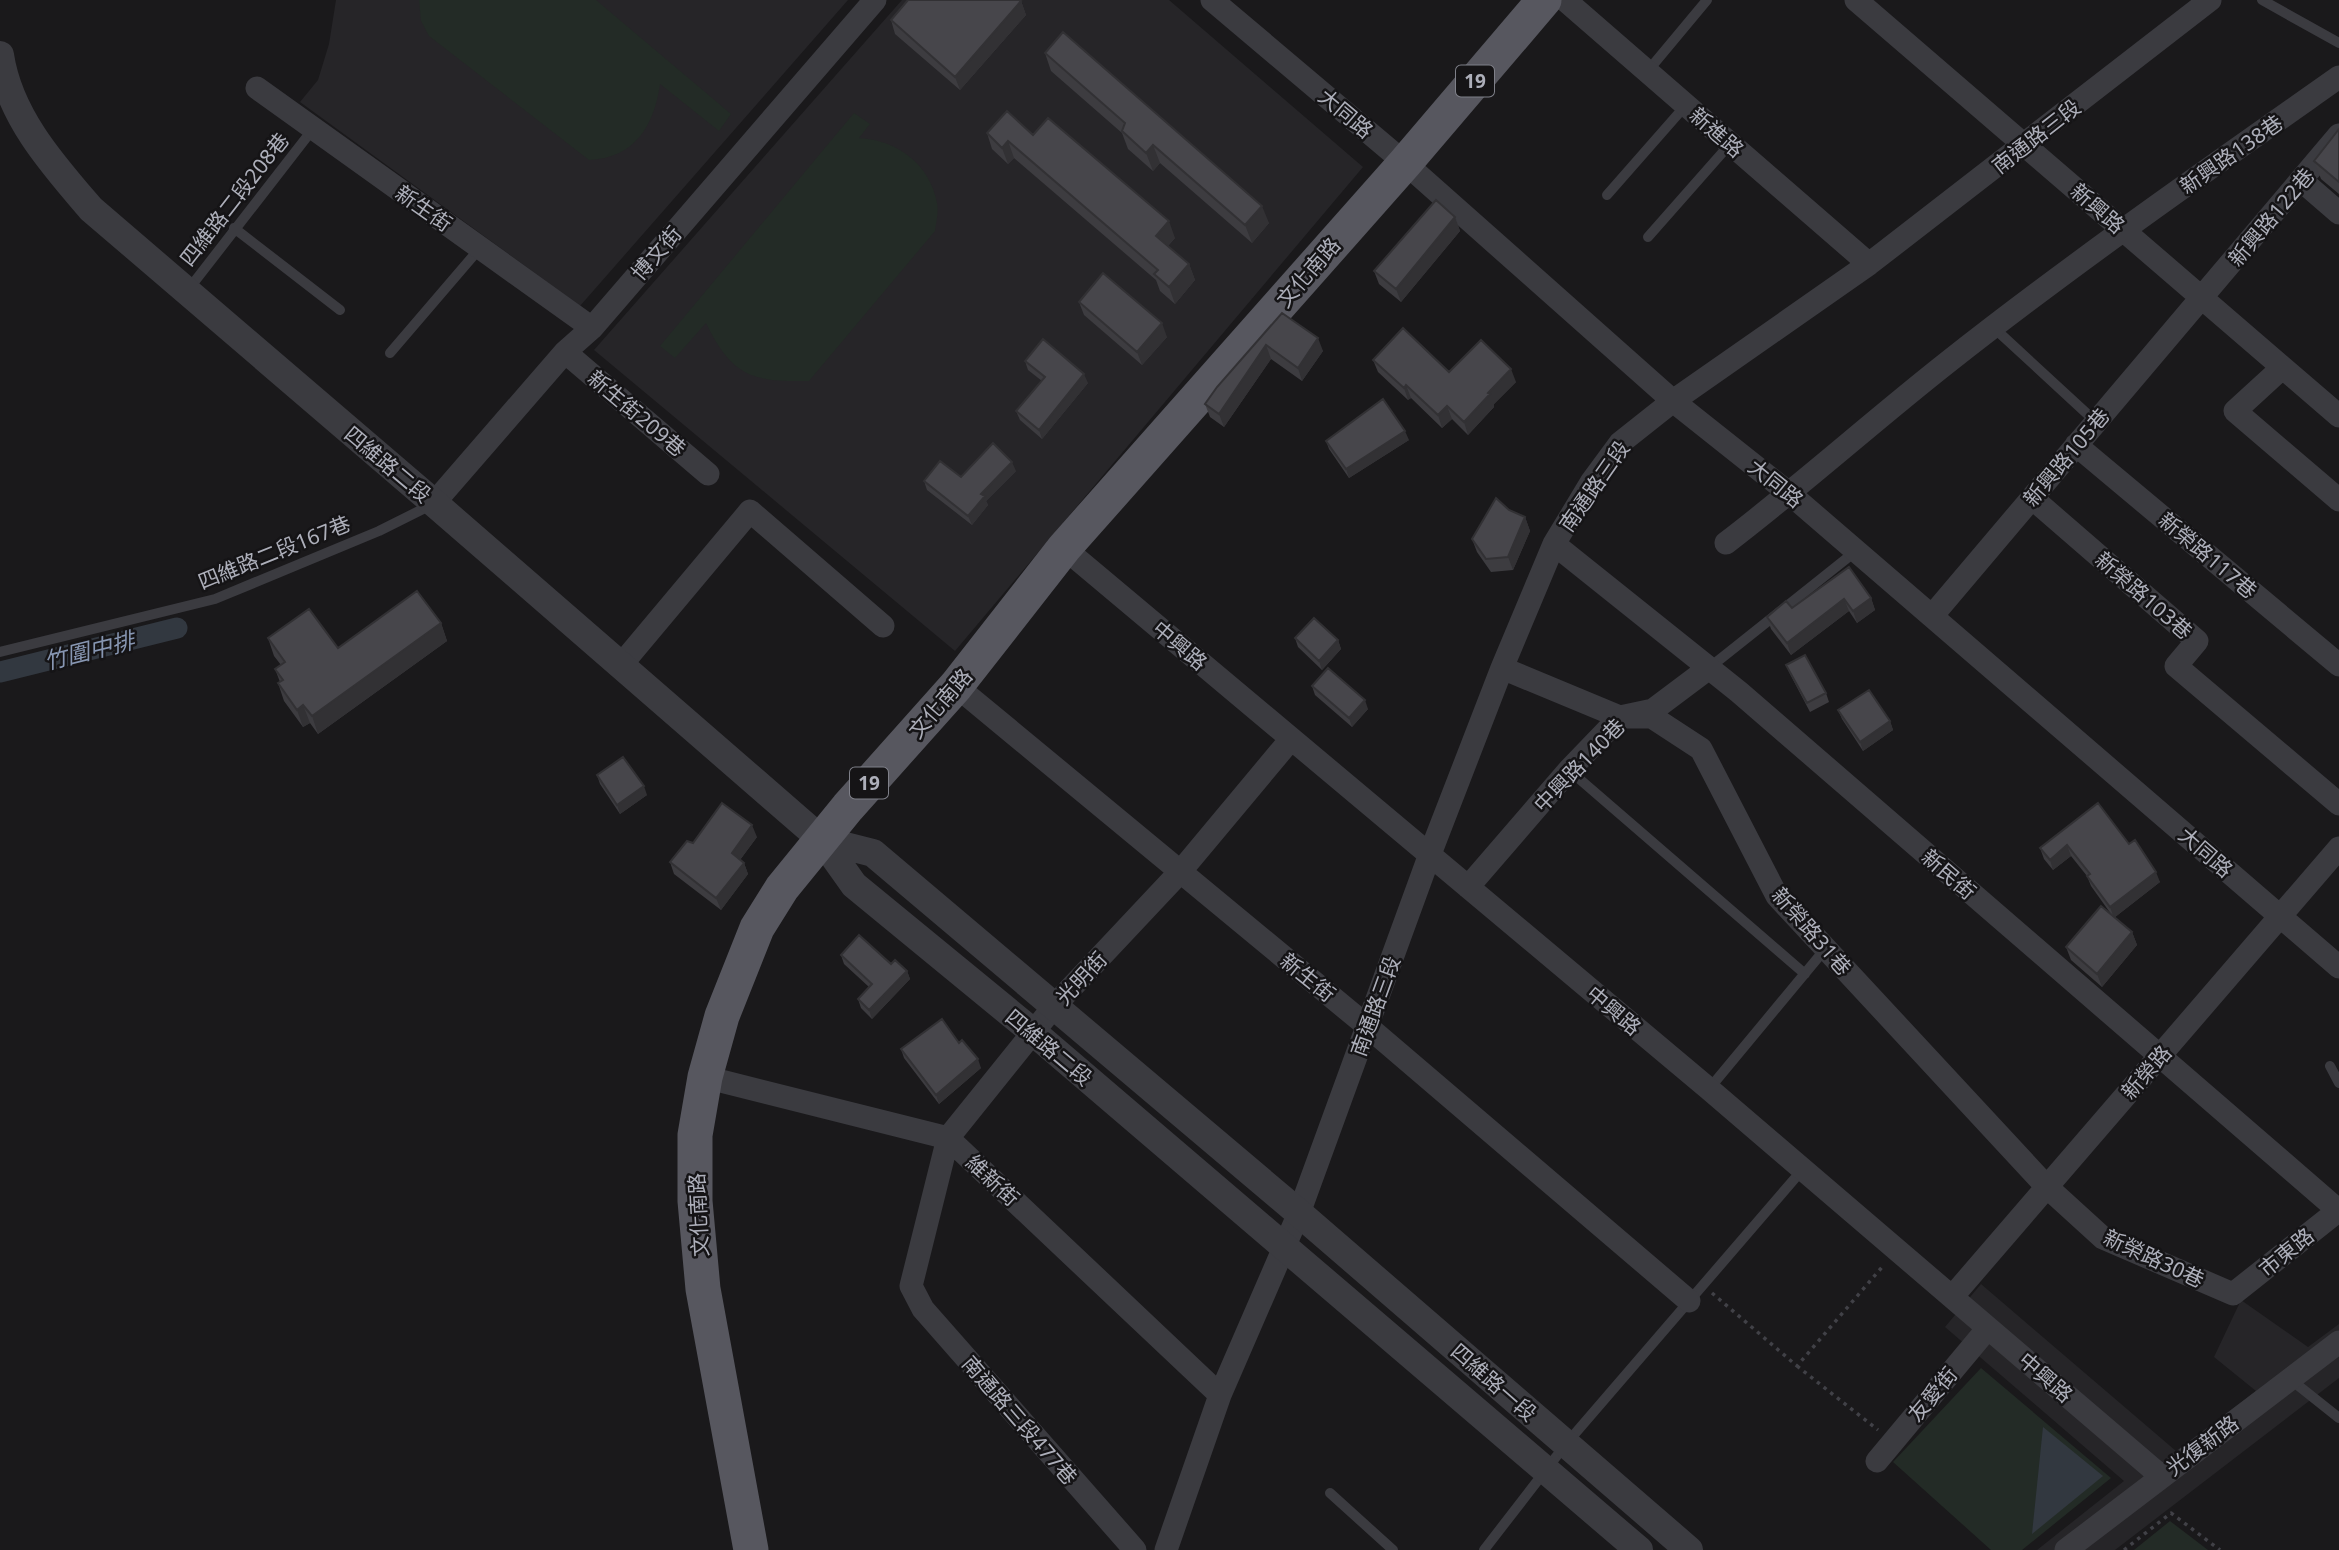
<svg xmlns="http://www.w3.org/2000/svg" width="2339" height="1550" viewBox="0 0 2339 1550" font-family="'Noto Sans','Noto Sans TC',sans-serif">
<rect width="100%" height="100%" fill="#1a191b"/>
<path fill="#262528" d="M 336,0 L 848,0 L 580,306 L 300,102 L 318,80 L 329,44 Z
M 902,0 L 1169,0 L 1363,167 L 955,651 L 594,350 Z
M 1981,1284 L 2176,1451 L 2256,1391 L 2214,1357 L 2241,1300 L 2308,1347 L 2339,1324 L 2339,1378 L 2115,1550 L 2037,1550 L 2124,1481 L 1945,1327 Z"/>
<path fill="#232b26" d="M 419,0 L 596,0 L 731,114 L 719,131 L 660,84 C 654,126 635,158 589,160 L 429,36 L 421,21 Z
M 854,113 L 870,124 L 859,138 C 897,140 930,164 937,203 C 939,212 936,222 935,231 L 809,381 C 753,382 732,377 706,323 L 675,358 L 660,346 Z
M 1981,1368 L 2111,1478 L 2022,1550 L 1991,1550 L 1893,1462 Z
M 2170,1521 L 2208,1550 L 2134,1550 Z"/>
<path fill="#323840" d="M 2043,1427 L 2103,1476 L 2032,1534 Z"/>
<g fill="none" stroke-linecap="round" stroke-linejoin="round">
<path stroke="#323840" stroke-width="21" d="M 0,672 L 177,628"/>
<path stroke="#414147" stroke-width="3.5" stroke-dasharray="3.5 5" stroke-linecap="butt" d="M 1712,1293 L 1797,1366 L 1883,1266
M 1797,1366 L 1878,1430
M 2124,1550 L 2171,1513 L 2220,1550"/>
<path stroke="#3b3b40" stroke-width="10" d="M 2262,0 L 2339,43
M 1647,72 L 1707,0
M 1607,195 L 1686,105
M 234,228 L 340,310
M 1648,237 L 1730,144
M 188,290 L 313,129
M 1993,327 L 2096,422
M 390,353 L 480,248
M 0,652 L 215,599 L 379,531 L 433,504
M 1709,668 L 1856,551
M 1569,770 L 1805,974
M 2330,1066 L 2339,1083
M 1709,1089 L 1826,948
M 2290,1379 L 2339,1418
M 1330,1493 L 1393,1550
M 1484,1550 L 1566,1444 L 1803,1169"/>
<path stroke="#3b3b40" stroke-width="23" d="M 1212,0 L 1405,163 L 1673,401 L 1790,494 L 2339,967
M 1565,0 L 1869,264
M 1856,0 L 2339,416
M 257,88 L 592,328
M 2302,181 L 2339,213
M 565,352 L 708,474
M 2282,368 L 2235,411 L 2339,500
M 2076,445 L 2339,665
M 2032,498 L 2197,641 L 2176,666 L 2339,804
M 434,503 L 565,352 L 592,328 L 875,0
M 1726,543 C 1802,485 1873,421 1948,362 C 2075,262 2207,170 2339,77
M 1554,544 L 1739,692 L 2338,1210
M 1064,548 L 1709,1089 L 2161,1476
M 1932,616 L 2339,135
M 621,665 L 750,511 L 883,626
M 1502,668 L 1620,717 L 1652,717 L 1701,749 L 1777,896 L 2047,1187 L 2103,1238 L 2233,1294 L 2339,1210
M 956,686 L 1367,1026 L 1689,1301
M 1468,887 L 1569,770 L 1620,717 L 1653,710 L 1709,668
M 705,1077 L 948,1138 L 1220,1395
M 1952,1297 L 2339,848
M 1877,1461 L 1988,1328
M 1135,1550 L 923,1309 L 911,1286 L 948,1138 L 1055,1005 L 1180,872 L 1291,739
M 1166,1550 L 1220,1395 L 1299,1213 L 1430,854 L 1502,668 L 1554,544 L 1592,481 L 1620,443 L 1673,401 L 1869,264 L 2210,0
M 2066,1550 L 2339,1342"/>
<path stroke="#3b3b40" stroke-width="28" d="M 0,55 C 9,116 53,165 91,209 L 434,503 L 822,840 L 854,885 L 1033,1032 L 1639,1550
M 822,840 L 873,853 L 1299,1213 L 1689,1550"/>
<path stroke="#57575f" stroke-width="35" d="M 751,1550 L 703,1289 L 695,1201 L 695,1135 L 705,1077 L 722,1016 L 757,928 L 782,888 L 848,807 L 956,686 L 1064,548 L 1405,163 L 1544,0"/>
</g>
<path fill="#3d3c40" d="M 1021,1 L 1026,15 L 960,90 L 895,34 L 891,20 Z
M 1045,53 L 1269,223 L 1252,243 L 1160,163 L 1153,171 L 1128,149 L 1122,133 L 1051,71 Z
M 2339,129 L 2339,194 L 2321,179 L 2314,161 Z
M 987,133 L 1033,135 L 1175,238 L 1168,246 L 1189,264 L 1195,280 L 1175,304 L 1160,291 L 1156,280 L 1014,158 L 1008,164 L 992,149 Z
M 1455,217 L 1460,231 L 1401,302 L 1379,284 L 1374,271 Z
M 1079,302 L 1167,337 L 1142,365 L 1084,315 Z
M 1282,313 L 1323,351 L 1302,381 L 1271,359 L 1224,427 L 1210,417 L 1205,404 Z
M 1373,360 L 1449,372 L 1516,382 L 1494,404 L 1494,407 L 1468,435 L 1452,419 L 1442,428 L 1411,398 L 1408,400 L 1378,372 Z
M 1025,361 L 1088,383 L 1042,439 L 1020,420 L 1016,411 L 1042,381 L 1028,370 Z
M 1409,440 L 1349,478 L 1329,449 L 1326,441 Z
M 1016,471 L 986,501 L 988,505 L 972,525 L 927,490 L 924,481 Z
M 1509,510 L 1525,517 L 1530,531 L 1513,570 L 1491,572 L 1477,552 L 1472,539 Z
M 1849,567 L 1871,598 L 1875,610 L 1857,623 L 1849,611 L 1791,655 L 1771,629 L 1767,617 L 1792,608 Z
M 441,623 L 447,641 L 318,734 L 310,723 L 303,727 L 284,701 L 278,683 L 280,682 L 275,669 L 281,665 L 274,656 L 268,638 L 338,648 Z
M 1295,638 L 1338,640 L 1341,649 L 1322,670 L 1298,647 Z
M 1786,665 L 1826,693 L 1829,702 L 1810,712 L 1790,674 Z
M 1312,686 L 1368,709 L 1352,727 L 1315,695 Z
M 1838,710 L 1890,721 L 1893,730 L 1863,751 L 1842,719 Z
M 597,775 L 647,795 L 620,814 L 600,784 Z
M 2098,803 L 2129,844 L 2160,882 L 2115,917 L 2132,932 L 2137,945 L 2102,987 L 2071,960 L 2066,947 L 2111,914 L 2091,886 L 2087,876 L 2071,856 L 2053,870 L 2044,859 L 2040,848 Z
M 757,837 L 740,860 L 744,863 L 748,874 L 721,910 L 674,874 L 670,862 L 693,843 Z
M 841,955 L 907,971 L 910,979 L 872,1019 L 861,1008 L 858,999 L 869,987 L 844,964 Z
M 959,1043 L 981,1068 L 939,1104 L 904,1058 L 901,1049 Z"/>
<path fill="#323134" d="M 1021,1 L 1026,15 L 960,90 L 955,77 Z
M 1008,141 L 1014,158 L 1008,164 L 1002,148 Z
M 1153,145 L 1160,163 L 1153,171 L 1146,153 Z
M 1262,206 L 1269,223 L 1252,243 L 1245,225 Z
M 1455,217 L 1460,231 L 1401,302 L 1396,289 Z
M 1169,221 L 1175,238 L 1162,252 L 1156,236 Z
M 1189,264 L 1195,280 L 1175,304 L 1169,287 Z
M 1162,323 L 1167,337 L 1142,365 L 1137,352 Z
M 1318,338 L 1323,351 L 1302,381 L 1298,368 Z
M 1266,345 L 1271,359 L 1224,427 L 1219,414 Z
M 1511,369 L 1516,382 L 1494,404 L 1494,407 L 1468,435 L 1464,422 L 1488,393 Z
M 1084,374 L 1088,383 L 1042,439 L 1039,430 Z
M 1406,385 L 1411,398 L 1408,400 L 1404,388 Z
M 1447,406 L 1452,419 L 1442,428 L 1438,415 Z
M 1405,431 L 1409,440 L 1349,478 L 1346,469 Z
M 1012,462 L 1016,471 L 986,501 L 988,505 L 972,525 L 968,516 L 981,494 Z
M 1525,517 L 1530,531 L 1513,570 L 1508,557 Z
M 1871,598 L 1875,610 L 1857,623 L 1853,611 Z
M 1844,599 L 1849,611 L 1791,655 L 1787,643 Z
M 441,623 L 447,641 L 318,734 L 312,716 Z
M 1338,640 L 1341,649 L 1322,670 L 1319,661 Z
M 1365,700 L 1368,709 L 1352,727 L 1349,718 Z
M 303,705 L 310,723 L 303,727 L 297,710 Z
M 1890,721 L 1893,730 L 1863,751 L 1860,742 Z
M 644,786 L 647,795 L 620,814 L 617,805 Z
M 752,825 L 757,837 L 736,865 L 732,853 Z
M 2067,845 L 2071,856 L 2053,870 L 2050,860 Z
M 744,863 L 748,874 L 721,910 L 716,898 Z
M 2156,872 L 2160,882 L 2114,918 L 2110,907 Z
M 2132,932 L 2137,945 L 2102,987 L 2097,974 Z
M 907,971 L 910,979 L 872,1019 L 869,1010 Z
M 978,1059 L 981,1068 L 939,1104 L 936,1095 Z"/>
<path fill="#47464b" stroke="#323134" stroke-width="2" d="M 908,0 L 1019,0 L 1021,1 L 955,77 L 891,20 Z
M 1063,32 L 1262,206 L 1245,225 L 1153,145 L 1146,153 L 1122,131 L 1125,123 L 1045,53 Z
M 1007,111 L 1033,135 L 1048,118 L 1169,221 L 1156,236 L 1189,264 L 1169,287 L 1154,274 L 1158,270 L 1008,141 L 1002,148 L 987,133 Z
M 2339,129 L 2339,182 L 2314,161 Z
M 1436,200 L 1455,217 L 1396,289 L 1374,271 Z
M 1103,273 L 1162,323 L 1137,352 L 1079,302 Z
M 1282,313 L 1318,338 L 1298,368 L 1266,345 L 1219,414 L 1205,404 L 1217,387 Z
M 1403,328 L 1449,372 L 1481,340 L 1511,369 L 1488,393 L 1490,394 L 1464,422 L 1447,406 L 1438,415 L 1406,385 L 1404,388 L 1373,360 Z
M 1043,339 L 1084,374 L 1039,430 L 1016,411 L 1045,377 L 1025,361 Z
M 1383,399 L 1405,431 L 1346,469 L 1326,441 Z
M 993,443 L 1012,462 L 981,494 L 985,496 L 968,516 L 924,481 L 940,461 L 961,477 Z
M 1496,498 L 1509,510 L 1525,517 L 1508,557 L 1486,559 L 1472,539 Z
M 1849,567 L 1871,598 L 1853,611 L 1844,599 L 1787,643 L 1767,617 L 1786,601 L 1792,608 Z
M 417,591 L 441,623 L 312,716 L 303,705 L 297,710 L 278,683 L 283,680 L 275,669 L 285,662 L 268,638 L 309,609 L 338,648 Z
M 1314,618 L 1338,640 L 1319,661 L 1295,638 Z
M 1805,655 L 1826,693 L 1807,703 L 1786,665 Z
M 1328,668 L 1365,700 L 1349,718 L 1312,686 Z
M 1869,690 L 1890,721 L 1860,742 L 1838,710 Z
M 623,757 L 644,786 L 617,805 L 597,775 Z
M 722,803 L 752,825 L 732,853 L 744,863 L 716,898 L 670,862 L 687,841 L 693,843 Z
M 2098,803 L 2129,844 L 2135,840 L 2156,872 L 2110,907 L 2087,876 L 2090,874 L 2067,845 L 2050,860 L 2040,848 Z
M 2101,906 L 2132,932 L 2097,974 L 2066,947 Z
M 859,935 L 891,964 L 895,960 L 907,971 L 869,1010 L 858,999 L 872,984 L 841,955 Z
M 942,1019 L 959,1043 L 962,1040 L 978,1059 L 936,1095 L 901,1049 Z"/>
<g text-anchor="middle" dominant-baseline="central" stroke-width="5" stroke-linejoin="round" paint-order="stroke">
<g fill="#151416" stroke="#7f8089" stroke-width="2">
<rect x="1456" y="65.5" width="38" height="31" rx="5"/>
<rect x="850" y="767.5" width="38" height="31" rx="5"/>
</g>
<g font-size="19" font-weight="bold" fill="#adafba">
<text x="1475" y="81">19</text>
<text x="869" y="783">19</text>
</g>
<g font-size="21" fill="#adafba" stroke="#151416">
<text transform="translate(1346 113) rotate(40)">大同路</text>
<text transform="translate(1717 132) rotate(41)">新進路</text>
<text transform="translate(2036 136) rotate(-38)">南通路三段</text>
<text transform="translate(2231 154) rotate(-35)">新興路138巷</text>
<text transform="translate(234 199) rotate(-52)">四維路二段208巷</text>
<text transform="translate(424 208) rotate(35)">新生街</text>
<text transform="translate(2098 208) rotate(41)">新興路</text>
<text transform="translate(2271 217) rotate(-50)">新興路122巷</text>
<text transform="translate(656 253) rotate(-49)">博文街</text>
<text transform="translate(1308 272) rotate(-49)">文化南路</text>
<text transform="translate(637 413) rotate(40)">新生街209巷</text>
<text transform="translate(2066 457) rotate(-50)">新興路105巷</text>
<text transform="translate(388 464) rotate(40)">四維路二段</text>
<text transform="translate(1776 483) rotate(39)">大同路</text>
<text transform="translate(1594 486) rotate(-55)">南通路三段</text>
<text transform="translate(274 552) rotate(-22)">四維路二段167巷</text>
<text transform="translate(2208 555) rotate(40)">新榮路117巷</text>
<text transform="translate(2144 595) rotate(41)">新榮路103巷</text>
<text transform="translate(1180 645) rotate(40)">中興路</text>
<text transform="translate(940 703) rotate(-49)">文化南路</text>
<text transform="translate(1579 765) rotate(-46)">中興路140巷</text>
<text transform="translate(2206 852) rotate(41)">大同路</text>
<text transform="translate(1949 874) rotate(41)">新民街</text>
<text transform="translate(1812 931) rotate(49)">新榮路31巷</text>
<text transform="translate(1308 977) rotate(39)">新生街</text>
<text transform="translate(1081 978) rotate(-47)">光明街</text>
<text transform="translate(1375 1006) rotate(-70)">南通路三段</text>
<text transform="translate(1614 1010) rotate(40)">中興路</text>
<text transform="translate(1049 1047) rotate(40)">四維路二段</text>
<text transform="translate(2146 1072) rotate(-49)">新榮路</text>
<text transform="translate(993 1180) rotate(43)">維新街</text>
<text transform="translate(698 1215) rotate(-93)">文化南路</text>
<text transform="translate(2286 1252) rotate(-39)">市東路</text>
<text transform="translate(2154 1258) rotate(25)">新榮路30巷</text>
<text transform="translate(2046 1377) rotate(41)">中興路</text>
<text transform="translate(1494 1382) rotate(41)">四維路一段</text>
<text transform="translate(1932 1394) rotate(-50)">友愛街</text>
<text transform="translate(1020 1420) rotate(49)">南通路三段477巷</text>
<text transform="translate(2202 1445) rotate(-37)">光復新路</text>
</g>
<g font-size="23" font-style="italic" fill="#8796b2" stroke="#151416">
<text transform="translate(89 650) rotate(-14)">竹圍中排</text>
</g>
</g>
</svg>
